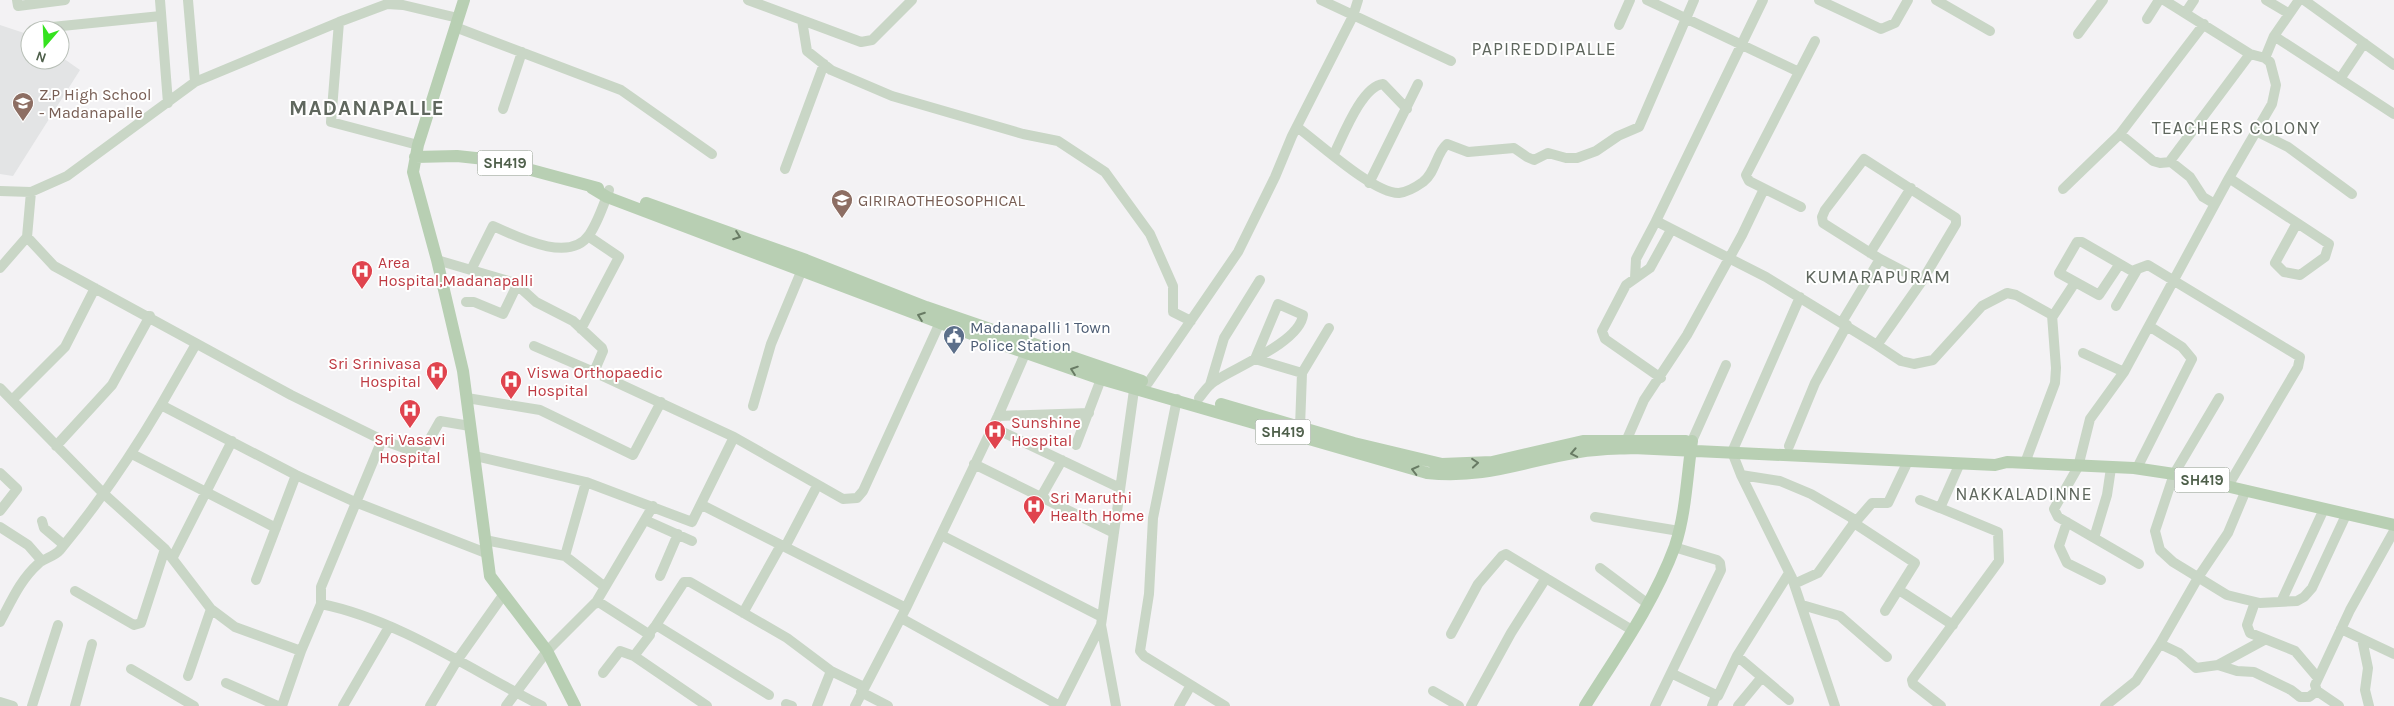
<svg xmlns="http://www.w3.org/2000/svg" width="2394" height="706" viewBox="0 0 2394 706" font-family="Karla,sans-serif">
<rect width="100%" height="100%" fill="#f3f2f4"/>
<path fill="#e3e4e5" d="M 0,25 L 30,35 L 30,60 L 60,60 L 60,56 L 80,70 L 13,176 L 0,174 Z"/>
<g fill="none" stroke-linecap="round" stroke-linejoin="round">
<path stroke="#c9d6c6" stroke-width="10" d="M 17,0 L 18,6 L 65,0
M 160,0 L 168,103
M 188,0 L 195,82
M 748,0 L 861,42 L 872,40 L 912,0
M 1321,0 L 1451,61
M 1647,0 L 1799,72
M 1763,0 L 1656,221 L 1766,277 L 1877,345 L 1922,281 L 1956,224 L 1956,218 L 1864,159 L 1825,210 L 1822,217 L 1823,223 L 1880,259 L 1922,281
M 1819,0 L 1881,29 L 1895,23 L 1908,0
M 1936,0 L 1990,31
M 2266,0 L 2288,13
M 2304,0 L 2394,65
M 2186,12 L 2194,0
M 2147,19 L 2159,0
M 802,20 L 807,51 L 831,70 L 892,96 L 1023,134 L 1058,141 L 1105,172 L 1150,234 L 1173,286 L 1173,312 L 1191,321
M 339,22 L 331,122 L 418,145
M 1619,25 L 1630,0
M 455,27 L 621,90 L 712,154
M 42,28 L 161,16
M 2078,34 L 2103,0
M 2274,36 L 2394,114
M 2265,58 L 2274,36 L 2299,0
M 2340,79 L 2364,43
M 503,109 L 522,52
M 1297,127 C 1319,143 1374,194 1399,193 C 1407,192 1416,187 1423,182 C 1436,172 1436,153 1447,144 L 1468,152 L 1514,148 L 1527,157 L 1534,160 L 1548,153 L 1566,158 L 1577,158 L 1596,151 L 1618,136 L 1639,127 L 1694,0
M 2256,131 L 2288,147 L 2352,194
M 2120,134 L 2204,24
M 1334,154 C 1343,136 1362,86 1383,84 L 1407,109
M 2170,161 L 2250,54
M 785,169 L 824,64
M 2229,178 L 2329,244 L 2325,257 L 2300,275 L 2284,272 L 2275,263 L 2297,223
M 1369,183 L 1418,84
M 2063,189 L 2120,134 L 2153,161 L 2160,163 L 2171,162 L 2190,177 L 2203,197 L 2215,204
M 0,191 L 31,192 L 67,176 L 195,82 L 339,22 L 387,4 L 403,5 L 458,18
M 31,192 L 27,237 L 54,266 L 291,395 L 382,440 L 418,453 L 423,451 L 440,421 L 470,426
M 1801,207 L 1749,181 L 1746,175 L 1815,41
M 1870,253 L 1911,188
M 437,260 L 515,283 L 536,302 L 573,321 L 602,348 L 603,351 L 594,372 L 734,437 L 843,499 L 857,498 L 863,491 L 942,318
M 2119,265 L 2099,295 L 2059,273 L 2077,242 L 2082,242 L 2132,271 L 2148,265 L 2300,357 L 2298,367 L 2228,486
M 0,268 L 27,237
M 471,270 L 493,226 C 516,236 569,264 589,235 C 598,222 604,204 609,190
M 1635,278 L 1636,259 L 1656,221
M 1800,297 L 1732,452 L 1741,475 L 1792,578 L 1835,706
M 466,302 L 474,302 L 503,314 L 517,285
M 2116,306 L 2137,270
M 2053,316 L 2074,284
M 1842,322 L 1880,259
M 581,329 L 619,257 L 588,236
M 1877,345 L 1901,361 L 1914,364 L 1933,360 L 1982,306 L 2007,293 L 2016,295 L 2052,315 L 2056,368 L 2055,383 L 2025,463
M 534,346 L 594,372
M 2083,353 L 2124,372
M 1661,378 L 1605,339 L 1602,331 L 1626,285 L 1650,268 L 1671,230
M 1148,383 L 1238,252 L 1275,177 L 1292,136 L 1353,16 L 1358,0
M 1210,385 L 1224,338 L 1260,280
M 0,388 L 104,494 L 165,549 L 211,609 L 235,627 L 301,651 L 282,706
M 467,398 L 540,410 L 633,455 L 661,402
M 1199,398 C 1204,392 1208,385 1215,381 C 1236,367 1300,342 1303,315 L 1278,304 L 1255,359 L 1302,373
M 2219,398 L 2174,474 L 2155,531 L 2160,550 L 2173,562 L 2227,595 L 2243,599 L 2260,603 L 2297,601 L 2304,597 L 2312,588 L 2346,515
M 1177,399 L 1153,518 L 1149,594 L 1140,651 L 1144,656 L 1225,706
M 12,400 L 65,347 L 95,288
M 161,405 L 196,344
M 753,406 L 771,344 L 801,272
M 998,416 L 1089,413
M 992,427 L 1120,488
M 1300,427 L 1302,373 L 1329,328
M 1627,439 L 1644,400 L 1687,335 L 1742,235 L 1764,189
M 1692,441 L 1726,365
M 1076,445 L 1101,379
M 56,446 L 112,385 L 150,316
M 1789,446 L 1815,383 L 1847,325
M 132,454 L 276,528
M 475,456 L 586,482 L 692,522 L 734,437
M 974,464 L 1114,533
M 2137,468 L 2192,359 L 2182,347 L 2149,326
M 0,473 L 17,489 L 0,511
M 1741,475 L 1780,481 L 1811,494 L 1852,518 L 1854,523
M 1041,497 L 1062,460
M 1920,500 L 1940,508 L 1960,463
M 702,505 L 906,608
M 1940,508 L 1998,532 L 1999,561 L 1912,680 L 1913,684 L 1941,706
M 1595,517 L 1679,531
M 645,520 L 692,541
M 42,521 L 44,528 L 64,545
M 1853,521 L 1859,518 L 1872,503 L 1888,503 L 1908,461
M 2067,522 L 2059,546 L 2067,563 L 2101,580
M 0,527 L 28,545 L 42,561
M 941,535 L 1102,617
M 2094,538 L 2107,495 L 2111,468
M 485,540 L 565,556 L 586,482
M 785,547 L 817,486
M 565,556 L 605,587
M 173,557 L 232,441
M 2139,564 L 2058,517 L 2054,509 L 2078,467 L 2090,419 L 2124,372 L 2137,348 L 2229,178 L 2272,104 L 2276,85 L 2270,62 L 2265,58 L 2250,54 L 2164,0
M 1600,568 L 1648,604
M 1789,573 L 1737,656 L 1789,700
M 660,576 L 678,534
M 256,580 L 296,475
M 1794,584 L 1818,573 L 1854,523 L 1915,563 L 1885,611
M 1899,590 L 1953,625
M 75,591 L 134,625 L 141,623 L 165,549
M 2255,602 L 2247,625 L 2250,633 L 2295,651 L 2318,678
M 2281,602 L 2324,509
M 321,604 L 321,587 L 382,440
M 595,604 L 653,506
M 1802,605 L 1840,616 L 1887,657
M 743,613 L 781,545
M 901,618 L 1060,706
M 0,622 C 11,602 20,580 38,564 C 44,558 54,557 60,550 C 98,504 131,456 161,405 L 296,475 L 355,502 L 486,553
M 656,625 L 684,582 L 690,582 L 787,638 L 831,671 L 864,687
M 2341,629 L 2394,654
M 652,630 L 656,625 L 769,695
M 1451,634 L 1478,584 L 1502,556 L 1506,554 L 1632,630
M 2362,639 L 2368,668 L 2365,690 L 2369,706
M 2160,644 L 2179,653 L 2196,668 L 2218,665 L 2237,671 L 2254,672 L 2291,690 L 2300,697 L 2309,697 L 2317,691
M 301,651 L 321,604 C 397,619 473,671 542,706
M 634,656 L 707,706
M 2218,665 L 2264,640
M 131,669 L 194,706
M 1671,673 L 1718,696 L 1737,656
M 188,676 L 211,609
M 226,683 L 278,706
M 1433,691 L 1459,706
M 861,692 L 888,706
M 0,702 L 13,706
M 786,704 L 792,706
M 32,706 L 58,625
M 75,706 L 92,644
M 343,706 L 389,627
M 430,706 L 458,659 L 504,594
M 506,706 L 547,651 L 597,601 L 650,635 L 634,656 L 620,651 L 603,673
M 817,706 L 831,671
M 855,706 L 906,608 L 998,416 L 1028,347
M 1060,706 L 1101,625
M 1116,706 L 1101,625 L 1135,383
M 1179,706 L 1191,685
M 1471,706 L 1511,633 L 1546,578
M 1655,706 L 1721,570 L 1720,563 L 1717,560 L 1674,547
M 1712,706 L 1716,696
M 1738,706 L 1762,677
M 2105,706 L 2136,681 L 2160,644 L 2199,576 L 2228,533 L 2246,490
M 2339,706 L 2317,691 L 2315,685 L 2350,610 L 2394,531"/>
<path stroke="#b8cfb3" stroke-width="12" d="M 464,0 L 418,145 L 413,172 L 437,260 L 463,371 L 490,576 L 547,651 L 575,706
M 415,157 L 457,156 L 494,160 L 598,188
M 592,188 L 607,197 L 940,323 L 1101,379 L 1427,473 C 1487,479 1523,461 1579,452 C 1597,449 1615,449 1633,448 L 1995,465 L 2007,462 L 2134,468 L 2174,474 L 2394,525
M 646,203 L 806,260 L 926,307 L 1142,381
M 1221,404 L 1354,443 L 1442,464 L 1492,462 L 1583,441 L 1686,441
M 1585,706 C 1617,655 1654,603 1675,546 C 1686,513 1687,475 1692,441"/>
</g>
<defs><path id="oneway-chevron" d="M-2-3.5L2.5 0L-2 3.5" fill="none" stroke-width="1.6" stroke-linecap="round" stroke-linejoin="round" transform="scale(1.25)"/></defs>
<g stroke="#687b64">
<use href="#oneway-chevron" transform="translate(737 236) rotate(20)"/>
<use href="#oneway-chevron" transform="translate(921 316) rotate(-160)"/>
<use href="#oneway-chevron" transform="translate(1074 370) rotate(-161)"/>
<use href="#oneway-chevron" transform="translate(1574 453) rotate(169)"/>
<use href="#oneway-chevron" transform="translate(1475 463) rotate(-5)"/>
<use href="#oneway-chevron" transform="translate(1415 470) rotate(-166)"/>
</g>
<defs>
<g id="school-pin" transform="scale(1.125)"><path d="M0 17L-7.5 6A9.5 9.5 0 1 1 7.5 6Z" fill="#8d6e63" stroke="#fff"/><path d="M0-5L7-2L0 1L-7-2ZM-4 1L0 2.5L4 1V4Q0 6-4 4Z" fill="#fff"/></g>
<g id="hospital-pin" transform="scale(1.125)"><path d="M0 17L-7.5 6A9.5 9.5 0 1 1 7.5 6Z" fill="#e0444e" stroke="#fff"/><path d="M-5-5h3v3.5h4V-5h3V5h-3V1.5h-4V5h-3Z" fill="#fff"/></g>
<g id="civic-pin" transform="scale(1.125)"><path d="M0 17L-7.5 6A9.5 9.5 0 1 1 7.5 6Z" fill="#5c6f8a" stroke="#fff"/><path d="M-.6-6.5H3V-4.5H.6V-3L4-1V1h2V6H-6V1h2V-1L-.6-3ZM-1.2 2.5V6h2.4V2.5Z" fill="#fff"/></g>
</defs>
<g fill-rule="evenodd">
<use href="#school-pin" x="23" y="103"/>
<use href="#school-pin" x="842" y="200"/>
<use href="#hospital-pin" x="362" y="271"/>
<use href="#civic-pin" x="954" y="336"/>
<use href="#hospital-pin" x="437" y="372"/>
<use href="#hospital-pin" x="511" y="381"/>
<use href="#hospital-pin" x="410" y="410"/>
<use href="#hospital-pin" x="995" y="431"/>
<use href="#hospital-pin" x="1034" y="506"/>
</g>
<g text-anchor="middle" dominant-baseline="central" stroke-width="4" stroke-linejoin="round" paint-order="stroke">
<g fill="#fff" stroke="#838f80" stroke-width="1">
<rect x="477.5" y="150.5" width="55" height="25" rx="4"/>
<rect x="1255.5" y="419.5" width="55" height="25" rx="4"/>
<rect x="2174.5" y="467.5" width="55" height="25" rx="4"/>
</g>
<g font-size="15" font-weight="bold" fill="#4e5f4a">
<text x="505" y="163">SH419</text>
<text x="1283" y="432">SH419</text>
<text x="2202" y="480">SH419</text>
</g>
<g font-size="16" fill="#785e54" stroke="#fff" text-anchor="start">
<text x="39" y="94">Z.P High School<tspan x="39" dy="18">- Madanapalle</tspan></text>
<text x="858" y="200">GIRIRAOTHEOSOPHICAL</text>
</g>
<g font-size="16" fill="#be3a42" stroke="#fff" text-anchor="start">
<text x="378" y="262">Area<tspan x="378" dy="18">Hospital,Madanapalli</tspan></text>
<text x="421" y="363" text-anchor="end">Sri Srinivasa<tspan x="421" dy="18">Hospital</tspan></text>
<text x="527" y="372">Viswa Orthopaedic<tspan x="527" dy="18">Hospital</tspan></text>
<text x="1011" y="422">Sunshine<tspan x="1011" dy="18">Hospital</tspan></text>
<text x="410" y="439" text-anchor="middle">Sri Vasavi<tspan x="410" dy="18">Hospital</tspan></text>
<text x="1050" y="497">Sri Maruthi<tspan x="1050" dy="18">Health Home</tspan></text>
</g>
<g font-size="16" fill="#4e5e75" stroke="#fff" text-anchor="start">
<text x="970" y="327">Madanapalli 1 Town<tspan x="970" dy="18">Police Station</tspan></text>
</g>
<g font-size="18" letter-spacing="1" fill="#5f675e" stroke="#fff">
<text x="1544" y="49">PAPIREDDIPALLE</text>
<text x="2236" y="128">TEACHERS COLONY</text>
<text x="2024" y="494">NAKKALADINNE</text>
</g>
<g font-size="19" letter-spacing="1" fill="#5f675e" stroke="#fff">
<text x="1878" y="277">KUMARAPURAM</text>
</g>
<g font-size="21" font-weight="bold" letter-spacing="1" fill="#5f675e" stroke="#fff">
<text x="367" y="108">MADANAPALLE</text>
</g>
</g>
<g transform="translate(45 45) rotate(199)"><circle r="24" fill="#ffffff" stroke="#b8bfb7"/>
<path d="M0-4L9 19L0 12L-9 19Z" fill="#34e21e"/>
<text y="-8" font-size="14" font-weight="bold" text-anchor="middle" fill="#4e5f4a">N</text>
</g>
</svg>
